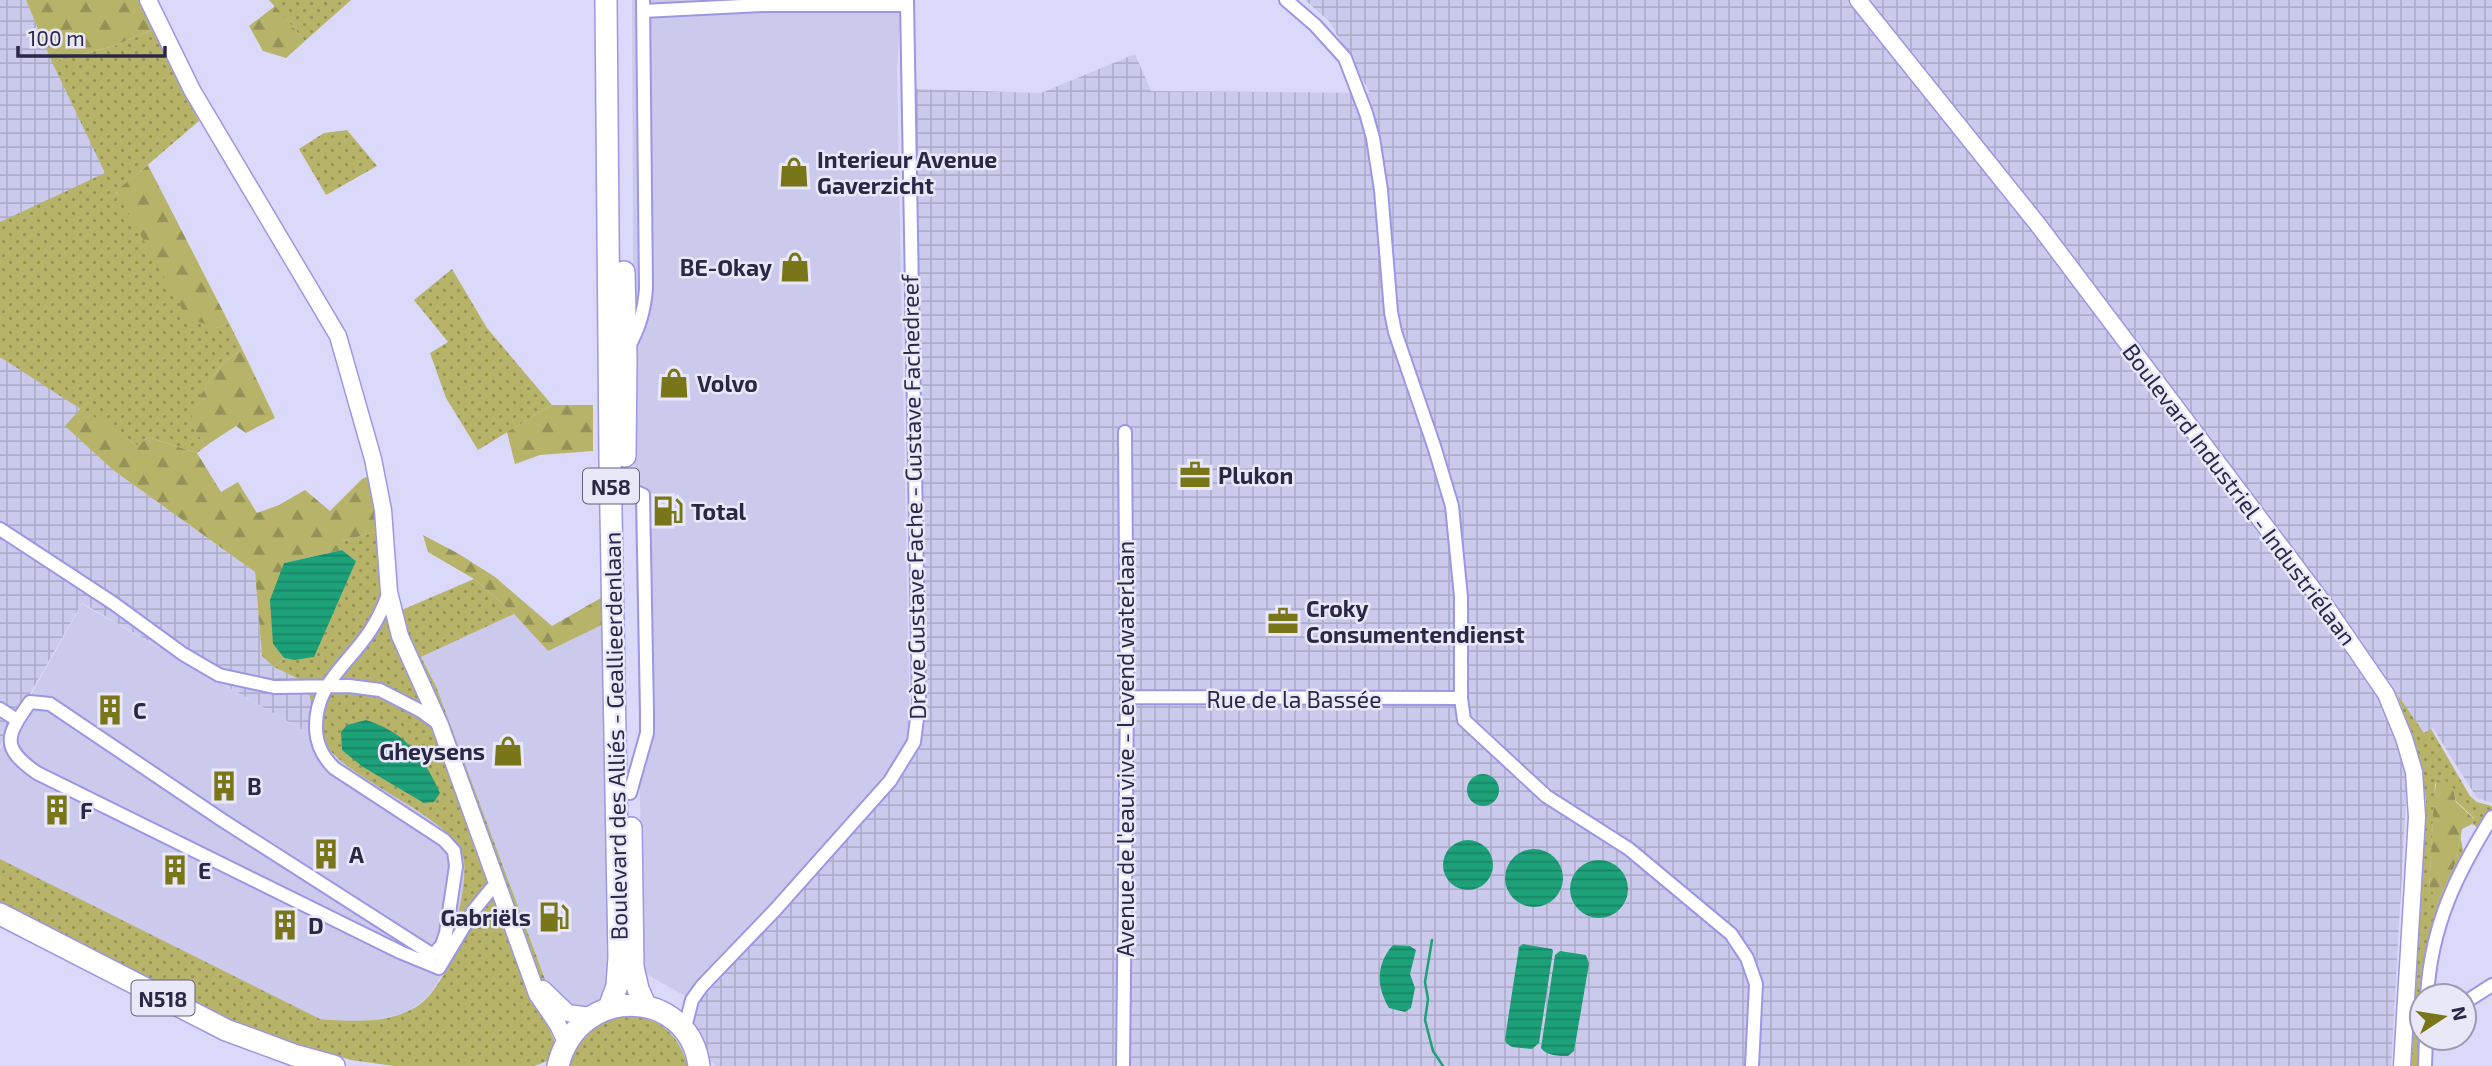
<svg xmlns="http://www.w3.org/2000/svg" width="2492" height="1066" viewBox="0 0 2492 1066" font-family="'Exo 2',sans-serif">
<defs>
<pattern id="industrial-grid" width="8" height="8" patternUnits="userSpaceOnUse" patternTransform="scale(1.75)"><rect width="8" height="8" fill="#cbcaec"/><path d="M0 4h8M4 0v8" fill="none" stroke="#aeaecc"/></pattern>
<pattern id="green-dots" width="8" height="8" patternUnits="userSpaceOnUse" patternTransform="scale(1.75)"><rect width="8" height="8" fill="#b7b46a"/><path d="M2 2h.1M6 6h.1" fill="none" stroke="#959259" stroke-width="1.8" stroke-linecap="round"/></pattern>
<pattern id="forest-firs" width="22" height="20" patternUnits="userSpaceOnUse" patternTransform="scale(1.75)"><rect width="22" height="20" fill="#b7b46a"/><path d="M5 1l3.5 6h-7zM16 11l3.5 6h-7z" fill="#959259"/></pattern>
<pattern id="water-rules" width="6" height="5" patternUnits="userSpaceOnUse" patternTransform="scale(1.75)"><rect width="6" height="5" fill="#1da179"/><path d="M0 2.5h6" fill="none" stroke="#1a8365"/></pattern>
</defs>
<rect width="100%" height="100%" fill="#dad9f9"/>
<path fill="#cbcaec" d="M 632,0 L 901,0 L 897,70 L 910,736 L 892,767 L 692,1000 L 643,972 L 634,452 Z
M 82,604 L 322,741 L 336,758 L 430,819 L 452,838 L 461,850 L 464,861 L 464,940 L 428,997 L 406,1013 L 380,1019 L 354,1022 L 320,1019 L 0,859 L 0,750 Z
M 514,614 L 548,651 L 606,623 L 611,973 L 604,999 L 594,1006 L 581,1009 L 570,1005 L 557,995 L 545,979 L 436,686 L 421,657 Z"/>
<path fill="url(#industrial-grid)" d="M 0,0 L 26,0 L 56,70 L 106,173 L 113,470 L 255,572 L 262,656 L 274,667 L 307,683 L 322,741 L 82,603 L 0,746 Z
M 1305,0 L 2492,0 L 2492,803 L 2477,798 L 2433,728 L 2425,733 L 2431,760 L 2406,770 L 2406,801 L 2391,1066 L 716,1066 L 709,1059 L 694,1031 L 691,1021 L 701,1000 L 900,779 L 916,755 L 922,738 L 924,722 L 915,89 L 1041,93 L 1135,54 L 1151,91 L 1370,93 L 1329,21 Z"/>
<path fill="url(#green-dots)" d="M 269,0 L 351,0 L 305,41 Z
M 154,29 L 199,121 L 116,192 L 217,328 L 229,323 L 242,349 C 212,370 202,388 191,422 L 204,444 L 207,445 L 197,453 L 148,437 L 138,446 L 0,357 L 0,222 L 105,173 L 52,62 L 114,46 Z
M 347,130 L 377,166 L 326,195 L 299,149 L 324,133 Z
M 452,269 L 487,328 L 552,405 L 478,450 L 446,398 L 430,353 L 448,342 L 414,300 Z
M 379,531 L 390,615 L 474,579 L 514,614 L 421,657 L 436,686 L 545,979 L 557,995 L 570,1005 L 548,1025 L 555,1043 L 548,1061 L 534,1066 L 394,1066 L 351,1060 L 251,1031 L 0,903 L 0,859 L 320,1019 C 355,1022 403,1025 429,996 C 442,980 453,958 464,940 L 455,931 C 459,909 466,884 464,862 C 460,818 350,783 325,744 C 315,730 311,700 307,683 L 274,667 L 284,658 L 294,660 L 356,561 L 342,550 L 342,541 Z
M 2397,694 L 2424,733 L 2431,729 L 2470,796 L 2477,802 L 2492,806 L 2492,812 L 2484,825 L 2477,827 L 2472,824 L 2474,818 L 2456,801 L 2453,788 L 2438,780 L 2435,785 L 2429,891 L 2433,891 L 2437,905 L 2455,864 L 2460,835 L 2463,850 L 2422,996 L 2421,1066 L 2411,1066 L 2426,801 L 2419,757 Z
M 620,1016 C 657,1014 678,1032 688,1066 L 569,1066 C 576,1036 592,1026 620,1016 Z"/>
<path fill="url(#forest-firs)" d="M 26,0 L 144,0 L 154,29 L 114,46 L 52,62 Z
M 275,6 L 305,41 L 286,58 L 263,51 L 249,26 Z
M 148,165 L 229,323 L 217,328 L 187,318 L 116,191 Z
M 242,349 L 275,418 L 246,433 L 236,426 L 207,445 L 204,444 L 190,422 C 202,388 212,370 242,349 Z
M 552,405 L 593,405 L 593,451 L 540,455 L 515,464 L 507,432 Z
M 81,408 L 138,446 L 148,437 L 197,453 L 221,492 L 238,482 L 257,513 L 279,505 L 305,490 L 330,511 L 362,479 L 369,476 L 379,531 L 342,541 L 342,550 L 284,563 L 273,644 L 284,658 L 274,667 L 262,656 L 255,572 L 113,470 L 65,426 Z
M 423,535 L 459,554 L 495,577 L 552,626 L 606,595 L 606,623 L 548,651 L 514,614 L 474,579 L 428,552 Z
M 2437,780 L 2447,781 L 2453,788 L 2456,802 L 2474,819 L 2472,824 L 2462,829 L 2455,864 L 2437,905 L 2431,904 L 2433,892 L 2429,891 L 2434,795 Z"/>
<path fill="url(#water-rules)" d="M 342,550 L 356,561 L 314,657 L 294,660 L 284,658 L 273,644 L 270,600 L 284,563 Z
M 366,720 C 406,733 423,756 440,793 L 434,802 L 424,803 L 363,767 L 342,750 L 341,732 L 347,725 Z
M1467 790a16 16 0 1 1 32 0a16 16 0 1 1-32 0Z
M1443 865a25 25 0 1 1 50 0a25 25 0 1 1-50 0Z
M1505 878a29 29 0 1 1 58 0a29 29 0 1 1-58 0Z
M1570 889a29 29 0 1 1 58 0a29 29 0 1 1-58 0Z
M 1523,944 L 1552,949 L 1553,951 L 1539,1043 L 1532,1049 L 1512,1047 L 1506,1043 L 1505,1039 L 1519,947 Z
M 1393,945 L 1410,946 L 1416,950 L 1410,974 L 1415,988 L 1411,1008 L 1405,1012 L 1389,1008 C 1376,986 1376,964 1393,945 Z
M 1560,951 L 1586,955 L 1589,964 L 1574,1051 L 1568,1056 C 1559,1056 1547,1056 1541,1048 L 1555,955 Z"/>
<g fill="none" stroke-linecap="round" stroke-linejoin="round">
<path stroke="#1da179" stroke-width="2.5" d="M 1432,940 L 1425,982 L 1428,999 L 1425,1020 L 1433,1051 L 1443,1066"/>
<g stroke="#9c97e2" stroke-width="16">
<path id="street" d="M 1286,0 L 1315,25 L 1345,58 L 1366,113 L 1373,138 L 1381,190 L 1391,312 L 1395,332 L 1434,446 L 1452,506 L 1461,597 L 1461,698 L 1464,720 L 1546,796 L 1629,849 L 1731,934 L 1747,958 L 1756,984 L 1752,1066
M 643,11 L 762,5 L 907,5
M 628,348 C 639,328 644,312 646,289 L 643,0
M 625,487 L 643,495 L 647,712 L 647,733 L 630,793
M 0,529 L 113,603 L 183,654 L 219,675 L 274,687 L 349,686 L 380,690 L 421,711 L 440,725
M 389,592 C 384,606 378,619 370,631 C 348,665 314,684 316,730 C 317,746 323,757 334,768 L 444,840 L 454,851 L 456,866 L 446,933 L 442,945 L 433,955 L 222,820 L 50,704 L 30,702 C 6,736 0,747 37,773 L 400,952 L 439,968 L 474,910 L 491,889 L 499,888
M 1127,697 L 1461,698
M 0,709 L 17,720
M 2427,996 C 2431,926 2456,875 2492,817
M 2464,1003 L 2492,985
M 684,1031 L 692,1000 L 702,986 L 775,910 L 890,781 L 914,742 L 919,703 L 907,0
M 1123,1066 L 1127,697 L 1125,432
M 2425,1066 L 2426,1038"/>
</g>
<g stroke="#9c97e2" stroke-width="19">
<path id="secondary" d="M 148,0 L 192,90 L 338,336 L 373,459 L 383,510 L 389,592 L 400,636 L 440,725 L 537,994 L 558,1025 L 566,1042
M 1858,0 L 2039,226 L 2327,608 L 2386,694 L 2404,738 L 2414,772 L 2417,817 L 2402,1066
M 543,989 L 568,1013 L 590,1016"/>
</g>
<g stroke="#9c97e2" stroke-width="24">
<path id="highway" d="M 606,0 L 610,458 L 619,957 L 617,986 L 609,1008
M 624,272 L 626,359 L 625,456
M 631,828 L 633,967 L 638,989 L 646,1007
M 0,914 L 226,1030 L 294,1055 L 334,1066
M 558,1066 C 578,983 689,987 699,1066"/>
</g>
<use href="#street" stroke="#fff" stroke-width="12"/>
<use href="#secondary" stroke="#fff" stroke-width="16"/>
<use href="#highway" stroke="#fff" stroke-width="21"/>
</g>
<defs>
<g id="shop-bare" transform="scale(2.415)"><path d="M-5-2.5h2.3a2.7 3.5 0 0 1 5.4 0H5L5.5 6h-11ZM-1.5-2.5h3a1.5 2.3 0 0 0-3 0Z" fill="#797519" stroke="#e8e8f8" stroke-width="2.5" paint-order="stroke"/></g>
<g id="office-bare" transform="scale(2.415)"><path d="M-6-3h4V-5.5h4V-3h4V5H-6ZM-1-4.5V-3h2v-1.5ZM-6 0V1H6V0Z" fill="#797519" stroke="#e8e8f8" stroke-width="2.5" paint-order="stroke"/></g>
<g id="fuel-bare" transform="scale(2.415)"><path d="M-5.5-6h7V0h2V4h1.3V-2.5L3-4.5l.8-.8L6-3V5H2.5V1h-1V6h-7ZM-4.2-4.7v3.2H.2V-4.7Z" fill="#797519" stroke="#e8e8f8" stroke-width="2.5" paint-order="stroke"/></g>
<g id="building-bare" transform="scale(2.415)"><path d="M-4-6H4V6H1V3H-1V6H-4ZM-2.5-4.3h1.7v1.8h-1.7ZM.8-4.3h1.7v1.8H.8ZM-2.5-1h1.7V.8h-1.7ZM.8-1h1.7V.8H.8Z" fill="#797519" stroke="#e8e8f8" stroke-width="2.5" paint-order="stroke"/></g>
</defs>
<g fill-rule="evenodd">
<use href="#shop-bare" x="794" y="172"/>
<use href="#shop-bare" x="795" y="267"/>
<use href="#shop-bare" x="674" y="383"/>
<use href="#office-bare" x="1195" y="475"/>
<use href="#fuel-bare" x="668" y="511"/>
<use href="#office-bare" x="1283" y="621"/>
<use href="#building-bare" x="110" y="710"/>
<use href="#shop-bare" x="508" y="751"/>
<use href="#building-bare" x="224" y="786"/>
<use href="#building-bare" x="57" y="810"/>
<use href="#building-bare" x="326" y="854"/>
<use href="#building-bare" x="175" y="870"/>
<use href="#fuel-bare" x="554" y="917"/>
<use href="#building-bare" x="285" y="925"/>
</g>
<g text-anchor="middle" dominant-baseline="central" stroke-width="5" stroke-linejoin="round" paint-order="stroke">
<g fill="#e8e8f8" stroke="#63627b" stroke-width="2">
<rect x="583" y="468.5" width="56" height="35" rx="5"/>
<rect x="131.5" y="980.5" width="63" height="35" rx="5"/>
</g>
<g font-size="21" font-weight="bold" fill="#2a2846">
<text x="611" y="486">N58</text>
<text x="163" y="998">N518</text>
</g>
<g font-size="23" font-weight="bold" fill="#2a2846" stroke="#e8e8f8" text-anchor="start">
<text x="817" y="159">Interieur Avenue<tspan x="817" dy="26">Gaverzicht</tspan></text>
<text x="772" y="267" text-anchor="end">BE-Okay</text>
<text x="697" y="383">Volvo</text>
<text x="1218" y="475">Plukon</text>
<text x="691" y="511">Total</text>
<text x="1306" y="608">Croky<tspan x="1306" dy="26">Consumentendienst</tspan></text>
<text x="133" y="710">C</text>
<text x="485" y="751" text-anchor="end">Gheysens</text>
<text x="247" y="786">B</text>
<text x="80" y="810">F</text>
<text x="349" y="854">A</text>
<text x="198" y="870">E</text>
<text x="531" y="917" text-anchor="end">Gabriëls</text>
<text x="308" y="925">D</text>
</g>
<g font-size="23" fill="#2a2846" stroke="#e8e8f8">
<text transform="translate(2240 494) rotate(53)">Boulevard Industriel - Industriélaan</text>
<text transform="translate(913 497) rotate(-91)">Drève Gustave Fache - Gustave Fachedreef</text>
<text x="1294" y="699">Rue de la Bassée</text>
<text transform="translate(615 736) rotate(-91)">Boulevard des Alliés - Geallieerdenlaan</text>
<text transform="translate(1125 749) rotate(-90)">Avenue de l'eau vive - Levend waterlaan</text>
</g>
</g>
<g transform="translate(2443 1017) rotate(78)"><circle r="33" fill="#e8e8f8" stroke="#9c9bb1" stroke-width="2"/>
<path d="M0-5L12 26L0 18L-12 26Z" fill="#797519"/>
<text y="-10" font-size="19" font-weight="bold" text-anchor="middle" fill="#2a2846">N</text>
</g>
<path d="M18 46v10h147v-10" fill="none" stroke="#2a2846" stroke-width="3.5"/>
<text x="28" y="46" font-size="21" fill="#2a2846" stroke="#e8e8f8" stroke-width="5" paint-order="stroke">100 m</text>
</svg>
